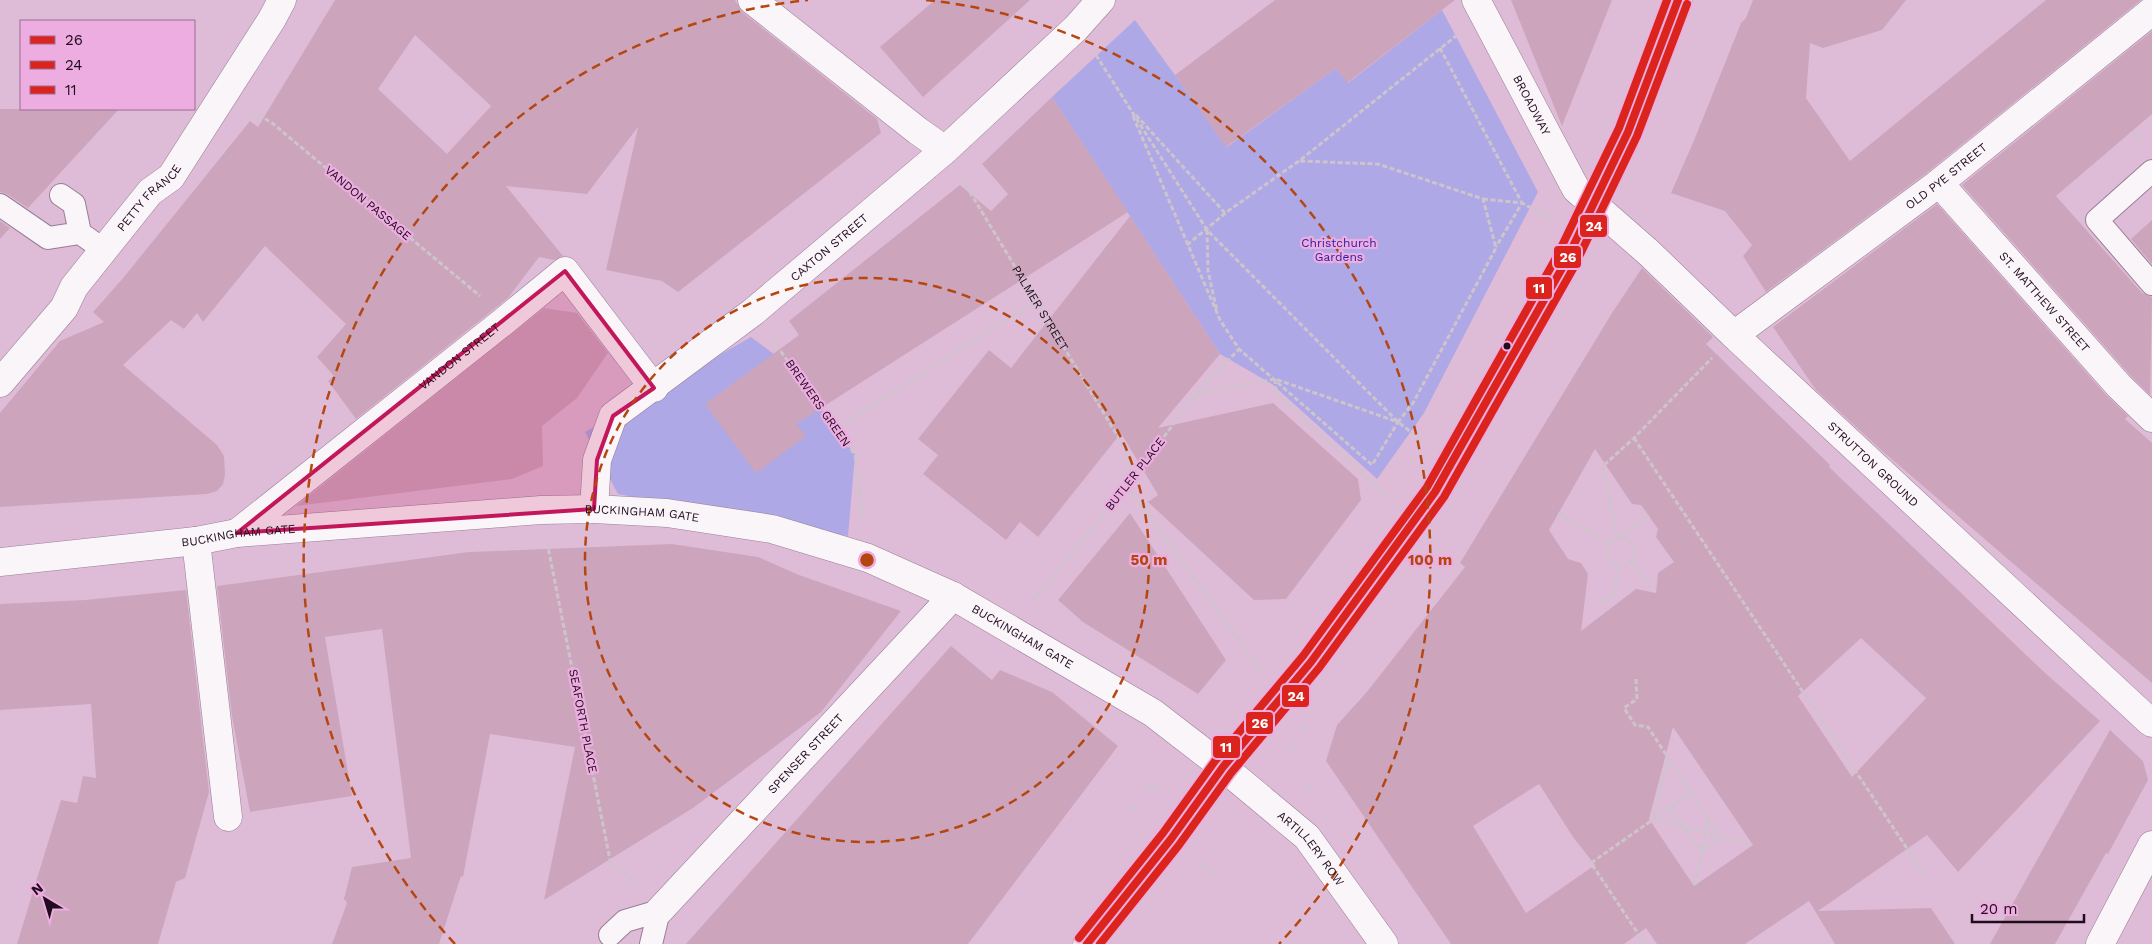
<svg xmlns="http://www.w3.org/2000/svg" width="2152" height="944" viewBox="0 0 2152 944" font-family="'Work Sans',sans-serif">
<rect width="100%" height="100%" fill="#debcd8"/>
<path fill="#aea8e6" d="M 1442,10 L 1538,192 L 1424,413 L 1377,479 L 1272,384 L 1220,354 L 1052,97 L 1135,20 L 1227,147 L 1336,68 L 1348,83 Z
M 751,337 L 794,369 L 855,455 L 848,536 L 618,494 L 585,432 Z"/>
<path fill="#cca5bd" fill-rule="evenodd" d="M 335,0 L 735,0 L 742,12 L 877,119 L 881,133 L 678,292 L 662,281 L 606,270 L 638,127 L 587,194 L 506,186 L 563,256 L 554,260 L 539,257 L 508,298 L 356,419 L 328,381 L 334,376 L 317,357 L 346,324 L 265,246 L 203,322 L 197,313 L 184,329 L 171,320 L 123,365 L 217,445 L 224,456 L 225,475 L 223,484 L 217,491 L 207,494 L 0,507 L 0,413 L 60,341 L 104,322 L 93,312 L 124,277 L 250,121 L 258,127 ZM 415,35 L 491,106 L 447,154 L 378,89 Z
M 935,0 L 1030,0 L 923,97 L 880,47 Z
M 1275,0 L 1455,0 L 1347,83 L 1336,68 L 1226,147 L 1175,75 Z
M 1511,0 L 1612,0 L 1562,126 Z
M 1753,0 L 1906,0 L 1882,30 L 1823,48 L 1810,43 L 1806,98 L 1850,161 L 2046,0 L 2141,0 L 1929,171 L 1766,292 L 1743,256 L 1752,245 L 1725,211 L 1671,193 L 1695,138 L 1741,23 L 1746,18 Z
M 2152,31 L 2152,114 L 2056,196 L 2142,293 L 2152,297 L 2150,395 L 2130,375 L 1962,185 Z
M 1052,97 L 1128,212 L 796,424 L 806,436 L 756,473 L 705,404 L 799,335 L 789,321 L 960,185 L 991,211 L 1008,194 L 982,164 Z
M 0,109 L 119,109 L 28,208 L 7,194 L 0,192 Z
M 1937,204 L 2107,396 L 2128,416 L 2125,419 L 2152,443 L 2152,683 L 1880,449 L 1816,390 L 1773,327 Z
M 1130,216 L 1220,354 L 1158,428 L 1273,403 L 1358,479 L 1361,500 L 1286,599 L 1254,600 L 1148,502 L 1158,495 L 1121,433 L 1038,537 L 1020,522 L 1006,540 L 923,474 L 938,455 L 918,439 L 989,350 L 1011,368 Z
M 2152,220 L 2152,264 L 2131,239 Z
M 0,221 L 10,228 L 0,239 Z
M 1642,268 L 1713,337 L 1706,344 L 1830,465 L 1829,467 L 2044,672 L 2100,721 L 1958,872 L 1927,835 L 1818,911 L 1931,908 L 1955,944 L 1835,944 L 1809,901 L 1745,944 L 1657,944 L 1646,928 L 1624,944 L 1451,944 L 1326,761 L 1337,725 L 1366,693 L 1465,567 L 1460,563 L 1612,313 ZM 1595,449 L 1632,504 L 1641,505 L 1649,516 L 1658,529 L 1656,537 L 1674,562 L 1658,573 L 1656,593 L 1636,589 L 1581,631 L 1588,574 L 1581,563 L 1568,559 L 1549,530 ZM 1861,638 L 1926,698 L 1852,777 L 1798,696 ZM 1673,727 L 1753,845 L 1694,886 L 1649,819 ZM 1539,784 L 1573,837 L 1595,865 L 1526,913 L 1473,826 Z
M 544,308 L 577,313 L 608,353 L 577,398 L 542,426 L 543,466 L 512,479 L 296,506 Z
M 1130,513 L 1226,660 L 1198,694 L 1083,622 L 1058,600 Z
M 672,544 L 758,557 L 799,575 L 901,611 L 821,712 L 693,808 L 544,900 L 575,747 L 490,734 L 463,877 L 461,876 L 439,944 L 332,944 L 347,903 L 344,899 L 352,867 L 411,858 L 382,629 L 325,637 L 352,796 L 250,812 L 232,716 L 217,586 L 469,552 Z
M 186,590 L 209,792 L 185,878 L 176,882 L 158,944 L 17,944 L 61,800 L 77,803 L 83,776 L 96,778 L 91,704 L 0,710 L 0,604 L 85,600 Z
M 951,646 L 992,680 L 1000,670 L 1052,692 L 1118,746 L 968,944 L 686,944 Z
M 2110,730 L 2143,761 L 2148,780 L 2108,854 L 2106,853 L 2055,944 L 1990,944 Z"/>
<g fill="none" stroke-linecap="round" stroke-linejoin="round">
<g stroke="#987e94" stroke-width="24">
<path id="service" d="M 2152,171 L 2097,220 L 2152,284
M 61,195 L 74,204 L 80,233
M 0,205 L 48,238 L 80,233 L 104,250
M 610,935 L 625,921 L 659,911 L 651,944"/>
</g>
<g stroke="#987e94" stroke-width="29">
<g id="pedestrian">
<path id="s2" d="M 1734,335 L 2148,720"/>
</g>
</g>
<g stroke="#987e94" stroke-width="29">
<g id="minor">
<path d="M 752,0 L 918,131 L 945,150"/>
<path id="s3" d="M 1476,0 L 1576,189 L 1648,252 L 1734,335 L 1939,183 L 2152,11"/>
<path id="s4" d="M 1939,183 L 2119,386 L 2152,418"/>
<path id="s5" d="M 0,383 L 64,308 L 74,287 L 150,192 L 171,177 L 272,19 L 282,0"/>
<path id="s6" d="M 594,509 L 597,460 L 613,416 L 753,312 L 945,150 L 1076,28 L 1101,0"/>
<path id="s7" d="M 237,533 L 503,322 L 565,271 L 654,388"/>
<path d="M 196,541 L 228,817"/>
<path d="M 2148,720 L 2152,723"/>
<path id="s8" d="M 659,911 L 953,596"/>
</g>
</g>
<g stroke="#987e94" stroke-width="29">
<g id="secondary">
<path id="s9" d="M 0,562 L 196,541 L 237,533 L 541,510 L 594,509 L 667,513 L 772,529 L 868,558 L 953,596 L 1153,713 L 1223,767 L 1307,837 L 1384,944"/>
<path d="M 2100,944 L 2152,845"/>
</g>
</g>
<g stroke="#af9b9f" stroke-width="29">
<path id="primary" d="M 1087,944 L 1171,839 L 1223,767 L 1311,662 L 1435,492 L 1565,263 L 1593,205 L 1628,132 L 1678,0"/>
</g>
<g stroke="#cec4cc" stroke-width="3" stroke-dasharray="5 2.5" stroke-linecap="butt">
<path d="M 1440,48 L 1522,203 L 1496,247"/>
<path d="M 1096,55 L 1207,230 L 1398,422 L 1424,442"/>
<path d="M 252,111 L 272,123 L 480,296"/>
<path d="M 1136,115 L 1225,213"/>
<path d="M 1133,116 L 1220,320 L 1239,349 L 1372,465 L 1398,422"/>
<path d="M 2133,131 L 2142,142"/>
<path id="s1" d="M 962,179 L 1129,455 L 1127,486 L 1261,670"/>
<path d="M 1483,199 L 1522,203 L 1550,218"/>
<path d="M 1207,230 L 1208,271 L 1217,311"/>
<path d="M 1187,245 L 1228,211 L 1299,161 L 1456,36"/>
<path d="M 772,339 L 855,455 L 863,520"/>
<path d="M 1275,379 L 1276,393 L 1389,498"/>
<path d="M 1196,394 L 1275,379 L 1398,422 L 1413,403 L 1496,248 L 1483,199 L 1378,164 L 1299,161"/>
<path d="M 836,429 L 1036,301"/>
<path d="M 1634,438 L 1926,877"/>
<path d="M 1558,513 L 1610,544"/>
<path d="M 1622,537 L 1649,516"/>
<path d="M 1617,538 L 1603,466 L 1634,438 L 1712,358"/>
<circle cx="1621" cy="552" r="14"/>
<path d="M 547,542 L 611,865 L 627,874 L 637,886"/>
<path d="M 1631,561 L 1650,587"/>
<path d="M 1033,601 L 1127,486 L 1196,394 L 1239,349"/>
<path d="M 1600,604 L 1614,594 L 1619,565"/>
<path d="M 1636,679 L 1637,699 L 1624,708 L 1635,725 L 1648,727 L 1691,793"/>
<path d="M 1301,726 L 1308,732"/>
<path d="M 1286,749 L 1299,745"/>
<path d="M 1668,759 L 1653,819 L 1753,845"/>
<path d="M 1142,787 L 1160,786"/>
<path d="M 1306,791 L 1313,784"/>
<path d="M 1129,805 L 1138,812"/>
<path d="M 1200,862 L 1216,877"/>
<path d="M 1695,885 L 1708,820"/>
<path d="M 1645,944 L 1591,863 L 1691,793 L 1721,837 L 1701,852 L 1670,808"/>
</g>
<use href="#service" stroke="#faf5f9" stroke-width="22"/>
<use href="#pedestrian" stroke="#faf5f9" stroke-width="28"/>
<use href="#minor" stroke="#faf5f9" stroke-width="28"/>
<use href="#secondary" stroke="#faf5f9" stroke-width="28"/>
<use href="#primary" stroke="#ede6e5" stroke-width="28"/>
<g stroke="#edade0" stroke-width="11">
<path id="bus-1" d="M 1087,944 L 1171,839 L 1223,767 L 1311,662 L 1435,492 L 1565,263 L 1628,132 L 1678,0"/>
</g>
<g stroke="#edade0" stroke-width="11">
<path id="bus-2" d="M 1100,944 L 1179,845 L 1231,773 L 1319,668 L 1444,497 L 1574,267 L 1637,136 L 1687,4"/>
</g>
<g stroke="#edade0" stroke-width="11">
<path id="bus-3" d="M 1079,938 L 1163,833 L 1215,761 L 1303,656 L 1427,487 L 1556,258 L 1619,128 L 1667,0"/>
</g>
<use href="#bus-1" stroke="#dc241f" stroke-width="8"/>
<use href="#bus-2" stroke="#dc241f" stroke-width="8"/>
<use href="#bus-3" stroke="#dc241f" stroke-width="8"/>
</g>
<path fill="#c2185b" fill-opacity="0.2" stroke="#c2185b" stroke-width="4" stroke-linejoin="round" d="M 565,271 L 654,388 L 613,416 L 597,460 L 594,509 L 237,533 Z"/>
<g fill="none" stroke="#b64610" stroke-width="2.5" stroke-dasharray="9 6">
<circle cx="867" cy="560" r="282"/>
<path d="M455 944A563 563 0 0 1 808 0M926 0A563 563 0 0 1 1279 944"/>
</g>
<circle fill="#210b1e" stroke="#edade0" stroke-width="2" cx="1507" cy="346" r="4.5"/>
<g text-anchor="middle" dominant-baseline="central" stroke-width="4.5" stroke-linejoin="round" paint-order="stroke">
<g font-size="12" fill="#210b1e" stroke="#edade0">
<text stroke="none"><textPath href="#s3" startOffset="119">BROADWAY</textPath></text>
<text stroke="none"><textPath href="#s3" startOffset="694">OLD PYE STREET</textPath></text>
<text stroke="none"><textPath href="#s5" startOffset="239">PETTY FRANCE</textPath></text>
<text transform="translate(368 203) rotate(40)">VANDON PASSAGE</text>
<text stroke="none"><textPath href="#s6" startOffset="370">CAXTON STREET</textPath></text>
<text stroke="none"><textPath href="#s4" startOffset="159">ST. MATTHEW STREET</textPath></text>
<text stroke="none"><textPath href="#s1" startOffset="151">PALMER STREET</textPath></text>
<text stroke="none"><textPath href="#s7" startOffset="284">VANDON STREET</textPath></text>
<text transform="translate(818 403) rotate(55)">BREWERS GREEN</text>
<text stroke="none"><textPath href="#s2" startOffset="190">STRUTTON GROUND</textPath></text>
<text transform="translate(1135 474) rotate(-52)">BUTLER PLACE</text>
<text stroke="none"><textPath href="#s9" startOffset="645">BUCKINGHAM GATE</textPath></text>
<text stroke="none"><textPath href="#s9" startOffset="240">BUCKINGHAM GATE</textPath></text>
<text stroke="none"><textPath href="#s9" startOffset="1050">BUCKINGHAM GATE</textPath></text>
<text transform="translate(583 721) rotate(79)">SEAFORTH PLACE</text>
<text stroke="none"><textPath href="#s8" startOffset="215">SPENSER STREET</textPath></text>
<text stroke="none"><textPath href="#s9" startOffset="1410">ARTILLERY ROW</textPath></text>
</g>
<g font-size="12" fill="#281ca3" stroke="#edade0">
<text x="1339" y="243">Christchurch<tspan x="1339" dy="14">Gardens</tspan></text>
</g>
</g>
<circle cx="867" cy="560" r="8" fill="#b64610" stroke="#edade0" stroke-width="2.5"/>
<g font-size="15" text-anchor="middle" font-weight="bold" fill="#b64610" stroke="#edade0" stroke-width="4.5" stroke-linejoin="round" paint-order="stroke">
<text x="1149" y="565">50 m</text>
<text x="1430" y="565">100 m</text>
</g>
<g stroke="#edade0" stroke-width="2">
<rect x="1579" y="214" width="29" height="24" rx="5" fill="#dc241f"/>
<rect x="1553" y="245" width="29" height="24" rx="5" fill="#dc241f"/>
<rect x="1525" y="276" width="28" height="24" rx="5" fill="#dc241f"/>
<rect x="1281" y="684" width="29" height="24" rx="5" fill="#dc241f"/>
<rect x="1245" y="711" width="29" height="24" rx="5" fill="#dc241f"/>
<rect x="1212" y="735" width="29" height="24" rx="5" fill="#dc241f"/>
</g>
<g font-size="14" text-anchor="middle" font-weight="bold" fill="#fff">
<text x="1594" y="231">24</text>
<text x="1568" y="262">26</text>
<text x="1539" y="293">11</text>
<text x="1296" y="701">24</text>
<text x="1260" y="728">26</text>
<text x="1226" y="752">11</text>
</g>
<rect x="20" y="20" width="175" height="90" fill="#edade0" stroke="#9b6c92"/>
<rect x="30" y="36" width="25" height="8" fill="#dc241f" stroke="#9b6c92"/>
<text x="65" y="45" font-size="15" fill="#210b1e">26</text>
<rect x="30" y="61" width="25" height="8" fill="#dc241f" stroke="#9b6c92"/>
<text x="65" y="70" font-size="15" fill="#210b1e">24</text>
<rect x="30" y="86" width="25" height="8" fill="#dc241f" stroke="#9b6c92"/>
<text x="65" y="95" font-size="15" fill="#210b1e">11</text>
<g transform="translate(45 899) rotate(322)" stroke="#edade0" stroke-width="4" paint-order="stroke">
<path d="M0-4L9 19L0 12L-9 19Z" fill="#210b1e"/>
<text y="-8" font-size="14" font-weight="bold" text-anchor="middle" fill="#210b1e">N</text>
</g>
<path d="M1972 914v8h112v-8" fill="none" stroke="#210b1e" stroke-width="2.5"/>
<text x="1980" y="914" font-size="15" fill="#210b1e" stroke="#edade0" stroke-width="4" paint-order="stroke">20 m</text>
</svg>
